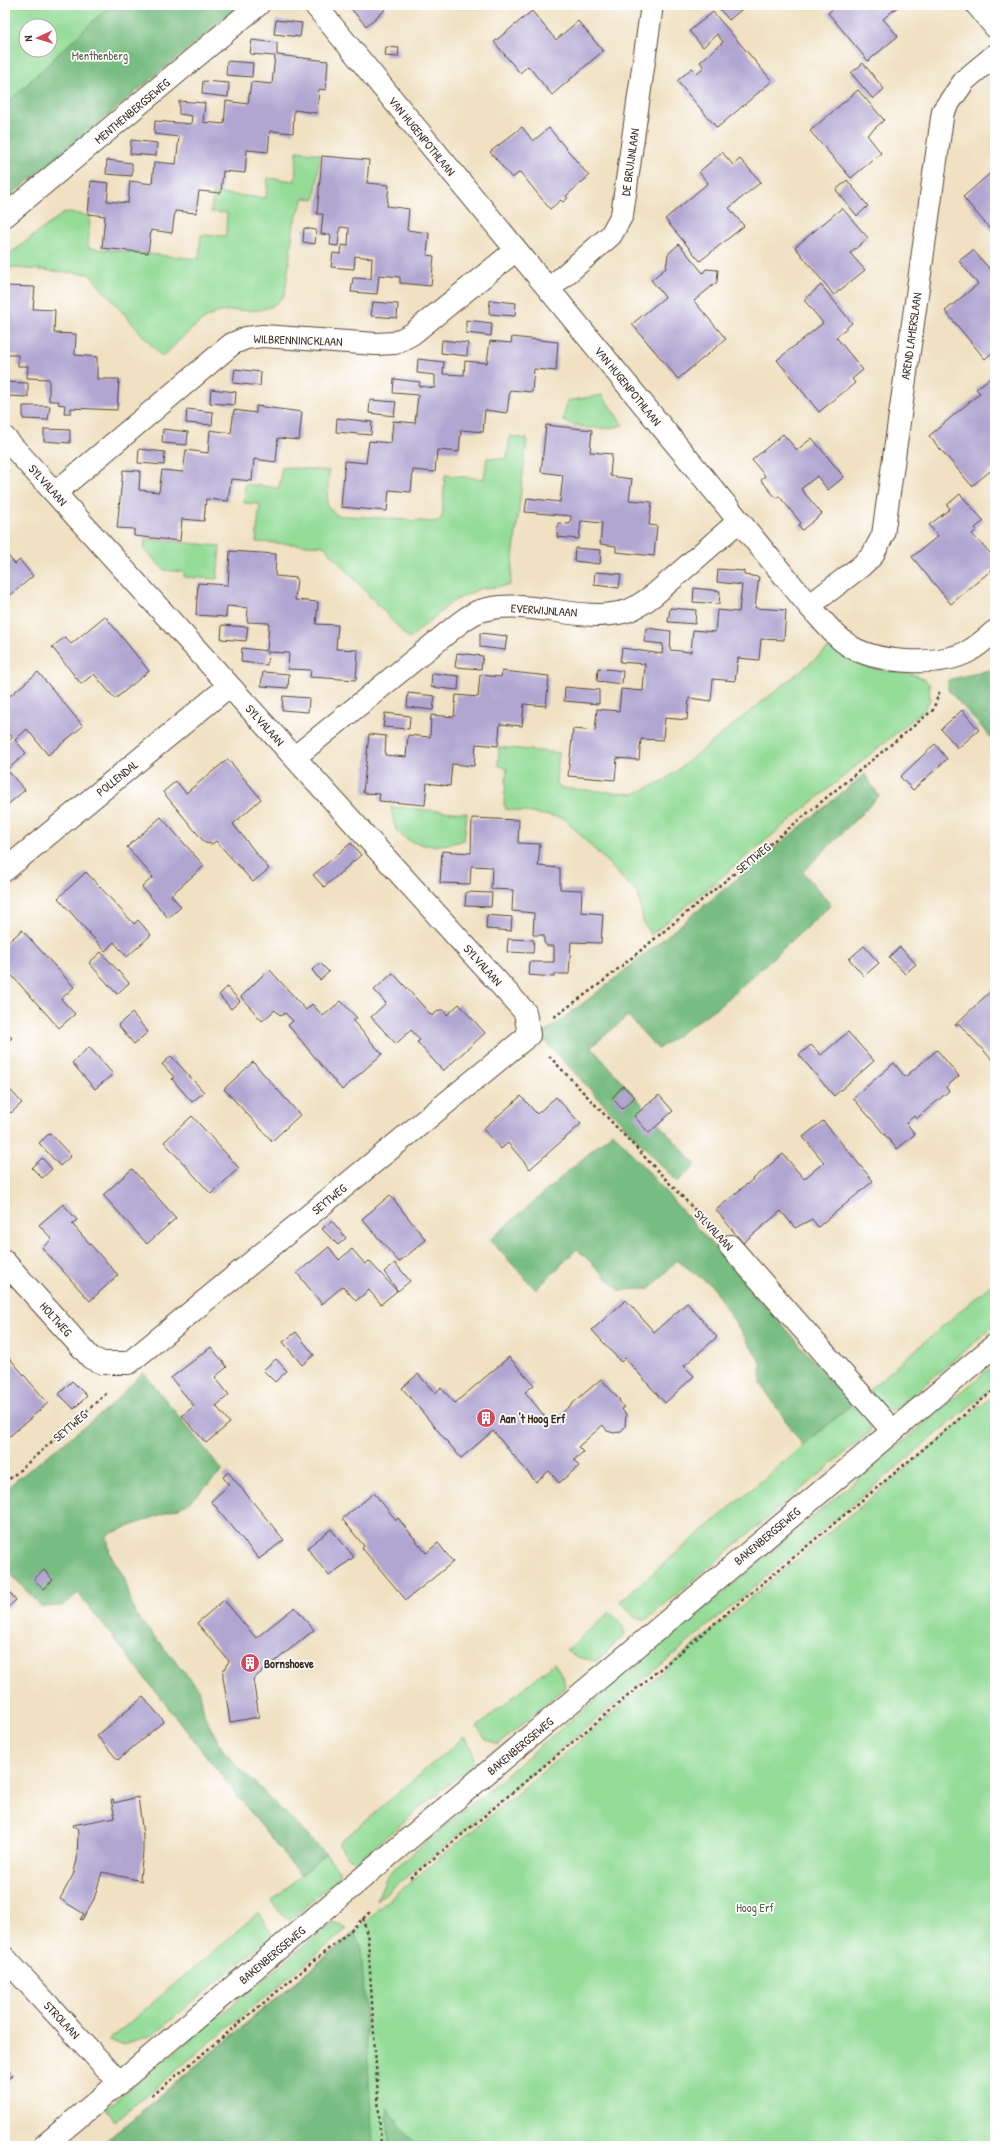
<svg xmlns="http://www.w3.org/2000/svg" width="1000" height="2151" viewBox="0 0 1000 2151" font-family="'Patrick Hand',sans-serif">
<rect width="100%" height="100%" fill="#fff"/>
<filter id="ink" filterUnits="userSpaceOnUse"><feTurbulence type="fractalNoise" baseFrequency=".025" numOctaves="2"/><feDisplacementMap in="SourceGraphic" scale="8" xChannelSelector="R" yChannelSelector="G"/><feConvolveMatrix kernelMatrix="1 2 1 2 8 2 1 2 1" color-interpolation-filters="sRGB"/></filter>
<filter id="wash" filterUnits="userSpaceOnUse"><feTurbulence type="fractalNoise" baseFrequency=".012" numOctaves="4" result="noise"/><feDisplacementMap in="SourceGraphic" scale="16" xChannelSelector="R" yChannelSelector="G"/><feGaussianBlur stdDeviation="0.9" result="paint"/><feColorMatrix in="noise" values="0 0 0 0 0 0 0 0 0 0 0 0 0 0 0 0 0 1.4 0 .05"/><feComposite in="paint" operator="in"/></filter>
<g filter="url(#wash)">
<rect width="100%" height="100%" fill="#f0e1c2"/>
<path fill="#94dc98" stroke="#68835b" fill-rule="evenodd" d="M 5,5 L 240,5 L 5,200 ZM 26,26 L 50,26 L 50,50 L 26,50 Z
M 297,151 L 320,154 L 315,199 L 304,198 L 294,223 L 285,294 C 263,323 240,302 212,315 C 195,323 176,345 162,357 L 89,274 L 5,267 L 8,255 L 65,212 L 90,216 L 88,248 L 199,259 L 201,235 L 226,236 L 227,213 L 211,212 L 213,193 L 266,198 L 268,178 L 295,181 Z
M 602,395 L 623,425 C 603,431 582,428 563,421 L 567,401 Z
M 510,436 L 527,439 L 510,585 L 479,589 L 452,602 L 409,639 L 324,546 L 256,542 L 260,504 L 244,503 L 245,484 L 279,488 L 282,467 L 329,471 L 327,505 L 336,515 L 434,522 L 442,518 L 445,475 L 484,479 L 487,458 L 507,459 Z
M 145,539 L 220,546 L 217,579 L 184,577 L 184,572 L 164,570 L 144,549 Z
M 830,647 C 843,656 856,663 871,668 C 891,673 915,669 929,684 L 930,700 L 924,710 L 651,935 L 644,924 L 638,894 L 564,818 L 506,809 L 504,804 L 507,769 L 498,765 L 499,747 L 559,753 L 556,783 L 561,788 L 634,794 L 665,780 Z
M 391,807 L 467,813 L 464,840 C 443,847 413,850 397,831 C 393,826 393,814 391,807 Z
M 995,1281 L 995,1325 L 893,1411 L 883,1408 L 868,1391 Z
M 995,1364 L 995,1385 L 450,1842 L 376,1901 L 388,1874 Z
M 995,1394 L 995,2146 L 100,2146 L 356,1931 L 376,1911 Z
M 852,1404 L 869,1423 L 871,1431 L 646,1620 L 634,1617 L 620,1601 Z
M 610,1612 L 622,1624 L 625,1635 L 596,1661 L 580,1658 L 566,1651 Z
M 554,1663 L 563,1676 L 565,1687 L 498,1745 L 487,1740 L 477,1727 Z
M 464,1737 L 472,1748 L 474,1763 L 357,1861 L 350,1859 L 338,1844 Z
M 326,1854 L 340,1872 L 340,1876 L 290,1920 L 285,1918 L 271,1901 Z
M 258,1913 L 273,1935 L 153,2035 L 123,2044 L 108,2041 Z
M 333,1922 L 347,1929 L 115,2121 L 106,2109 Z"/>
<path fill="#77bc80" stroke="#59734f" d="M 110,5 L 241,5 L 5,200 L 5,105 Z
M 989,670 L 995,673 L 995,742 L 948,690 L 948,680 Z
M 865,774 L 879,796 L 803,872 L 831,905 L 723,1003 L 658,1049 L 628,1016 L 591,1047 L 696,1165 L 677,1182 L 540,1036 L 607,985 Z
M 613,1132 L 852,1404 L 803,1446 L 761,1384 L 761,1363 L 712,1286 L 677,1260 L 650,1289 L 619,1290 L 577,1249 L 536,1290 L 490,1240 Z
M 143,1372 L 223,1471 L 186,1505 L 107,1535 L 110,1554 L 124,1577 L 135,1614 L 199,1689 L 205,1717 L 224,1752 L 326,1854 L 300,1875 L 78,1593 L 63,1606 L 42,1607 L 5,1568 L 5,1489 L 108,1408 Z
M 354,1934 L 361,1945 L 373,2146 L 100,2146 Z
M 387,2108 L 416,2146 L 389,2146 Z"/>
<g id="blocks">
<path fill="#b0a6d1" d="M 348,5 L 381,5 L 385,10 L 366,26 Z
M 716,5 L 747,5 L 729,20 Z
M 838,5 L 900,5 L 883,19 L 898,36 L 868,61 L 828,13 Z
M 532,11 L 556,40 L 578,21 L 603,51 L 552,95 L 528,66 L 520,73 L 494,42 Z
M 713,12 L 772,81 L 717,128 L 677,81 L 692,68 L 697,73 L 704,67 L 700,62 L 723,42 L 717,34 L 703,47 L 689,31 Z
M 276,20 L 302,23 L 300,37 L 274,34 Z
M 252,40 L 277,43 L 277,55 L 328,61 L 326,90 L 319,89 L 317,113 L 294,110 L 293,133 L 270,131 L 268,152 L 247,150 L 245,173 L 223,171 L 221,193 L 199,191 L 196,213 L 175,211 L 172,233 L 151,230 L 148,253 L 102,248 L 105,216 L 88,214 L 91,181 L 109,183 L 107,201 L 128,203 L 130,181 L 152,184 L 154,162 L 176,164 L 179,137 L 154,134 L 155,121 L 191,124 L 192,116 L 179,114 L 179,101 L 205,103 L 203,122 L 224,124 L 226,101 L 248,104 L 251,82 L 272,84 L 275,56 L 250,54 Z
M 386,47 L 399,48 L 398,57 L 385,56 Z
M 227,61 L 253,63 L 252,77 L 226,75 Z
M 863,63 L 884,89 L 873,99 L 851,73 Z
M 203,81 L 229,83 L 228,97 L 202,94 Z
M 858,90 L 884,120 L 867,135 L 881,153 L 851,178 L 810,131 Z
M 522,127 L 533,141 L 549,128 L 589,176 L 566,196 L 568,198 L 563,202 L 561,200 L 550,209 L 520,172 L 512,178 L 490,152 Z
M 131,140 L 157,143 L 156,156 L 130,154 Z
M 722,152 L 733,165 L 740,159 L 761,182 L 729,208 L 744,226 L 700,261 L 665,219 L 708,183 L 699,172 Z
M 322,156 L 369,160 L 367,183 L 389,185 L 387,206 L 409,209 L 407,230 L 429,233 L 427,255 L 434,256 L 431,286 L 400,283 L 400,277 L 379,275 L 377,294 L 351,292 L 353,278 L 371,279 L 372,258 L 355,256 L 354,269 L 331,267 L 333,253 L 341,254 L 342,245 L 348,246 L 349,228 L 340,227 L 338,246 L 330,245 L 331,235 L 321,234 L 323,214 L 317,214 Z
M 107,160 L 132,163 L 132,176 L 106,174 Z
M 995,169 L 995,235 L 963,197 Z
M 847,180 L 868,206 L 857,216 L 836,190 Z
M 842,208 L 868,238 L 850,253 L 865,270 L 834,295 L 795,247 Z
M 304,228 L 316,230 L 315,244 L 303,242 Z
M 679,244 L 703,273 L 706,269 L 718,270 L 717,282 L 694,301 L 726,339 L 678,379 L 632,324 L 665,297 L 651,280 L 666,268 L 668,254 Z
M 973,250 L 995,275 L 995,350 L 985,359 L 945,311 L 978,284 L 959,261 Z
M 821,285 L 852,323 L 836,337 L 863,370 L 852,379 L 855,383 L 819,412 L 777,360 L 823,323 L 804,300 Z
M 5,286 L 35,287 L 33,309 L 55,310 L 54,333 L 76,334 L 75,355 L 97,357 L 97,379 L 119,379 L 117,410 L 71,408 L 71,413 L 64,413 L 65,405 L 58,404 L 59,401 L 49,401 L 49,379 L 27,378 L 28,366 L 18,366 L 18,355 L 7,355 Z
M 490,300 L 516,303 L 515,316 L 489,314 Z
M 373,302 L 398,304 L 397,318 L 371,316 Z
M 466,320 L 492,323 L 491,336 L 466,333 Z
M 512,337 L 558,342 L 556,371 L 534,369 L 532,392 L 510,390 L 507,413 L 485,410 L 483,432 L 461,430 L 459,452 L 437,450 L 435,472 L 413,470 L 411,492 L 389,490 L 387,511 L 341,507 L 345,461 L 366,463 L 369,441 L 391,443 L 393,421 L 415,423 L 418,395 L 393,393 L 394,379 L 420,382 L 419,386 L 435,388 L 435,375 L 417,373 L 418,359 L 444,362 L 443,374 L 464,375 L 465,361 L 487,363 L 490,341 L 511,343 Z
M 442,340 L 468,343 L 467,356 L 441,353 Z
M 235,369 L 261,372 L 260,386 L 233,383 Z
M 995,374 L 995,467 L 972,486 L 929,436 L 980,393 L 976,389 Z
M 5,382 L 28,383 L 28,397 L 5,396 Z
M 211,389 L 236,392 L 235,405 L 210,403 Z
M 370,400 L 396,402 L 394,416 L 369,413 Z
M 23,406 L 50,406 L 48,420 L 23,419 Z
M 256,406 L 302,412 L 299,440 L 278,438 L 276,462 L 254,459 L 252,481 L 231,479 L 228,501 L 206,499 L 204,521 L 182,519 L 180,541 L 134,536 L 134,529 L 117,528 L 123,470 L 140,471 L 139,490 L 159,492 L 162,470 L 183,472 L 186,450 L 208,453 L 210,430 L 231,433 L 234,410 L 256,413 Z
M 187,409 L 213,412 L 212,425 L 186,423 Z
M 337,418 L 372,422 L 371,435 L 336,432 Z
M 546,425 L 592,430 L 590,452 L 612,454 L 610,476 L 632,479 L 629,500 L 652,502 L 649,525 L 657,526 L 654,556 L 616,552 L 616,546 L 600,544 L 602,523 L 581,521 L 579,539 L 557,537 L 558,523 L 570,524 L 571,516 L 525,512 L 527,498 L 560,502 L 563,475 L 541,472 Z
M 44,429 L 70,430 L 70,443 L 44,441 Z
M 163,429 L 188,432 L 187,445 L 162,443 Z
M 783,434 L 797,450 L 812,438 L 844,477 L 828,490 L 817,476 L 801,489 L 822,514 L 802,530 L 799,525 L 801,523 L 779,496 L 776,498 L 761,480 L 765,476 L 752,460 Z
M 139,449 L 165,452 L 164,465 L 138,463 Z
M 960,494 L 984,521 L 975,528 L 977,530 L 972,534 L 995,558 L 995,567 L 951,604 L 912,557 L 938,536 L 929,525 L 950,509 L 947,505 Z
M 575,548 L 601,550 L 600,564 L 574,561 Z
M 230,551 L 276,554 L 275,576 L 297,578 L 295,600 L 318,602 L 316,624 L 338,625 L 336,649 L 358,650 L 356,680 L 310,677 L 311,670 L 288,669 L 289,653 L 268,652 L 267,665 L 241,662 L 242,648 L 267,651 L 269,623 L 247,622 L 248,608 L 227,606 L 226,617 L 196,615 L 198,583 L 228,585 Z
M 5,552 L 15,564 L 20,560 L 33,576 L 5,600 Z
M 718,569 L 744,571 L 744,575 L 759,577 L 755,608 L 786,610 L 784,640 L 761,639 L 759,660 L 738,658 L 735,681 L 713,679 L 711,701 L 689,698 L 687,720 L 665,718 L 663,740 L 641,739 L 639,760 L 617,758 L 615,780 L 568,776 L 573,729 L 595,731 L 597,709 L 619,711 L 621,689 L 643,691 L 645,664 L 620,662 L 622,648 L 662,654 L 663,644 L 644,642 L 646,628 L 671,631 L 670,650 L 691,652 L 693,630 L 715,632 L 717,610 L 739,612 L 742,585 L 717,582 Z
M 595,572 L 621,574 L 619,588 L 594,585 Z
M 694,588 L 720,591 L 719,604 L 693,602 Z
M 670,608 L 696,610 L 695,624 L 668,622 Z
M 105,616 L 149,671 L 115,699 L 94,674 L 81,684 L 52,647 L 65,637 L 71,644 Z
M 222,625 L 248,627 L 246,641 L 221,639 Z
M 480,633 L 507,636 L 505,650 L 480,647 Z
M 457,653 L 483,656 L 481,669 L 455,667 Z
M 598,668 L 623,671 L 622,684 L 597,681 Z
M 502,671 L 549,676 L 546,706 L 524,704 L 522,726 L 500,724 L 498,746 L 476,744 L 474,766 L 452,764 L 450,786 L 427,783 L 425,805 L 379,801 L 380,794 L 363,793 L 369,734 L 386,736 L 385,755 L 406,757 L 408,735 L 430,737 L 431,715 L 454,717 L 456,695 L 478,697 L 480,675 L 501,677 Z
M 38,672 L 83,726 L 48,755 L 27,729 L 15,740 L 26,753 L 7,770 L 25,790 L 5,807 L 5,744 L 13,737 L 5,729 L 5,700 Z
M 263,672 L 289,674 L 288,688 L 261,686 Z
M 432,673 L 459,676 L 458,690 L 431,687 Z
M 565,687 L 599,690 L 599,704 L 564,701 Z
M 408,693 L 435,696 L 433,710 L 407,707 Z
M 283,696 L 309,698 L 308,712 L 282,710 Z
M 962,710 L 979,730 L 958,748 L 941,729 Z
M 385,713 L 410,716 L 409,729 L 383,727 Z
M 935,744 L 947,759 L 913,790 L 900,777 Z
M 228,759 L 261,799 L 233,824 L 269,869 L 253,882 L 216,841 L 212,844 L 205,843 L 163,792 L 176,781 L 186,793 Z
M 161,817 L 204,866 L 171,895 L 181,907 L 168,918 L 142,887 L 153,877 L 127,847 Z
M 472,818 L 519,820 L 518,843 L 540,844 L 538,866 L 560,868 L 560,889 L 582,890 L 581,912 L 603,914 L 601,943 L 571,942 L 569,974 L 554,974 L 554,977 L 528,975 L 529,962 L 554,962 L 554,946 L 547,946 L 544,942 L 544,935 L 533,935 L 534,913 L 512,911 L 513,890 L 491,889 L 492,867 L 471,866 L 470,884 L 440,883 L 442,851 L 471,853 Z
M 351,843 L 361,855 L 324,887 L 313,875 Z
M 86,872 L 134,924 L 138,920 L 151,935 L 127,957 L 114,942 L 105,951 L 58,898 Z
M 466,892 L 492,893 L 491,907 L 465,906 Z
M 487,915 L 512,917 L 511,931 L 486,929 Z
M 22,930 L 74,987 L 61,999 L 75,1014 L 59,1028 L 5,968 L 5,945 Z
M 508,939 L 534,940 L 533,953 L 507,952 Z
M 864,946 L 879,963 L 864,976 L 849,959 Z
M 900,947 L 916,964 L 905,974 L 889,957 Z
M 101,952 L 129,983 L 117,994 L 89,963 Z
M 320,963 L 329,972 L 320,980 L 312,970 Z
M 269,969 L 306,1010 L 312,1004 L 323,1016 L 341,1001 L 357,1018 L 353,1021 L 382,1054 L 342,1090 L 288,1025 L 293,1021 L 285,1013 L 281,1016 L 275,1010 L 262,1021 L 241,997 Z
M 393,973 L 432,1016 L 439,1010 L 444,1010 L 447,1015 L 459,1004 L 485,1033 L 443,1071 L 417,1042 L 420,1040 L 411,1030 L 396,1044 L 371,1017 L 386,1003 L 374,990 Z
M 227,987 L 240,1001 L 231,1009 L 219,995 Z
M 995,987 L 995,1063 L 959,1024 L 956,1026 L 955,1025 Z
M 132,1013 L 148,1032 L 134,1044 L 118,1025 Z
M 5,1030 L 12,1038 L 5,1044 Z
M 848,1032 L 874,1061 L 834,1096 L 799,1055 L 811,1045 L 821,1055 Z
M 89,1047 L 113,1074 L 95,1089 L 72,1063 Z
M 937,1050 L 959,1076 L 946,1087 L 949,1091 L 916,1119 L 914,1116 L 906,1123 L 915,1134 L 897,1149 L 853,1098 L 894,1063 L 905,1077 Z
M 171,1056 L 204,1092 L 192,1102 L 172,1079 L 174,1077 L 162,1064 Z
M 253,1062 L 300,1115 L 272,1141 L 224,1089 Z
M 5,1084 L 22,1103 L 11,1113 L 5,1106 Z
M 623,1086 L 635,1097 L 622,1109 L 612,1098 Z
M 659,1095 L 673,1111 L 649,1133 L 634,1116 Z
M 521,1096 L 537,1114 L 556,1097 L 581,1124 L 530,1169 L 508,1143 L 501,1149 L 483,1129 Z
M 192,1116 L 239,1168 L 211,1194 L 164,1142 Z
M 823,1121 L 873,1181 L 818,1227 L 812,1219 L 795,1228 L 781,1211 L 743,1243 L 716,1210 L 783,1154 L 804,1179 L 824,1162 L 803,1137 Z
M 50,1133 L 71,1156 L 60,1166 L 39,1143 Z
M 42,1158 L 52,1169 L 42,1178 L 32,1168 Z
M 132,1169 L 176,1218 L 147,1244 L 103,1195 Z
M 390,1195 L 426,1240 L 399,1262 L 362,1219 Z
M 63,1204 L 77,1220 L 72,1224 L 118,1275 L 90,1301 L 42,1248 L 52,1239 L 39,1225 Z
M 332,1221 L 346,1238 L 338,1245 L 322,1229 Z
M 329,1247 L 339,1260 L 352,1249 L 365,1264 L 369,1261 L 397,1291 L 381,1304 L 369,1290 L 356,1301 L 343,1286 L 322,1304 L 297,1273 Z
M 395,1263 L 410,1281 L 398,1291 L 384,1272 Z
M 626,1300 L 654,1332 L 687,1303 L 717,1337 L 684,1366 L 694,1376 L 665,1403 L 625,1358 L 621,1362 L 592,1330 Z
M 296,1332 L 314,1355 L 302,1365 L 283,1342 Z
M 211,1347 L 227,1367 L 215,1377 L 229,1395 L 216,1406 L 230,1423 L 206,1443 L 182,1416 L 194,1406 L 171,1378 Z
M 5,1353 L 48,1403 L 10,1436 L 5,1431 Z
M 509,1357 L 534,1385 L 525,1392 L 550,1423 L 601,1379 L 620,1400 L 619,1401 L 624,1407 L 621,1409 L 626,1414 L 625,1427 L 620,1432 L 614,1433 L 607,1431 L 603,1425 L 578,1447 L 583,1452 L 574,1460 L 579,1466 L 559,1483 L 549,1471 L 536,1482 L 493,1431 L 461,1458 L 402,1388 L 418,1374 L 435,1393 L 441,1388 L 455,1403 Z
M 276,1359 L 287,1371 L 275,1382 L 263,1370 Z
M 72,1381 L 87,1396 L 74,1409 L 59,1394 Z
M 228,1472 L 284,1540 L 259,1559 L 211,1501 L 229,1485 L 223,1477 Z
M 374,1493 L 396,1520 L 398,1518 L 426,1553 L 438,1543 L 453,1562 L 406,1600 L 362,1548 L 364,1546 L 342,1519 Z
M 331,1529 L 354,1557 L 329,1576 L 307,1548 Z
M 44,1570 L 53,1580 L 43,1589 L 34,1579 Z
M 5,1587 L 16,1600 L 5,1610 Z
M 224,1600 L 256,1638 L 295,1607 L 314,1630 L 253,1679 L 259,1717 L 230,1722 L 223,1677 L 223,1671 L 229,1661 L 197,1623 Z
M 143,1697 L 164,1721 L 118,1760 L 97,1736 Z
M 138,1797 L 143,1835 L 143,1852 L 140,1878 L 142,1881 L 102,1872 L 94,1899 L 82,1920 L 80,1919 L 84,1914 L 60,1899 L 73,1875 L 77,1860 L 78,1833 L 77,1827 L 74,1827 L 73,1825 L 115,1817 L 111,1800 L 113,1799 L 114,1803 Z
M 5,2066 L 13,2075 L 5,2082 Z"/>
</g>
</g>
<g filter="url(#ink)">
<use href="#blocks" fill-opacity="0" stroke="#564537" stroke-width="1"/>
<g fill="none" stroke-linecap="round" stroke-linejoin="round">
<g stroke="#564537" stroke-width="24">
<path id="minor" d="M 315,5 L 809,606 C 823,620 835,638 853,648 C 881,663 940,667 969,651 C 978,646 987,638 995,631
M 977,5 L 995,27
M 5,216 L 258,5
M 549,289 L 611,235 L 622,215 L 652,5
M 5,438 L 525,1012 L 529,1035 L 129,1363 L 103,1363 L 91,1358 L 5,1262
M 55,493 L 232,344 L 246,338 L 263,336 L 376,344 L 395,343 L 412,334 L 516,250
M 809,606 L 860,567 L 872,556 L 883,535 L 943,111 L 965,80 L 995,55
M 295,757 L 457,625 C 464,620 472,613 480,611 C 528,596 579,625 627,611 C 637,608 647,600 655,594 L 739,521
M 5,870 L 229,686
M 730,1246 L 892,1430
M 5,1958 L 119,2082
M 44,2146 L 995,1345"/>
</g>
<path stroke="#564537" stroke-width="2.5" stroke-dasharray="3 3" stroke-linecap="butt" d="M 554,1017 L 601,983 L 933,710 L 940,690
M 549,1056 L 711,1227
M 5,1483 L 108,1392
M 410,1878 L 995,1389
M 363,1918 L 368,1939 L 381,2146
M 152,2096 L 351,1930 L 371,1911"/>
<use href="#minor" stroke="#fff" stroke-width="22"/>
</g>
</g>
<defs>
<g id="building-disc" transform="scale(1)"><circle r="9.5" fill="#d1495b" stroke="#fff"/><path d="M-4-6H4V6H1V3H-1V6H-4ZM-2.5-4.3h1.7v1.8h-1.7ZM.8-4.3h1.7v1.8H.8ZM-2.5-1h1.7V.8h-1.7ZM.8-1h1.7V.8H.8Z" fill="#fff"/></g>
</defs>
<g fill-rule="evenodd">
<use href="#building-disc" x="486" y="1418"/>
<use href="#building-disc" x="250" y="1663"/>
</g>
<g text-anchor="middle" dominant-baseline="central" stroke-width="3.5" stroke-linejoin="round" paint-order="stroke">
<g font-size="12" fill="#565f43" stroke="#fff">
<text x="100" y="55">Menthenberg</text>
<text x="755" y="1907">Hoog Erf</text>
</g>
<g font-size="12" fill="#3b2a1e" stroke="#fff">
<text transform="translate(132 111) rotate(-40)">MENTHENBERGSEWEG</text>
<text transform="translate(422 136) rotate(51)">VAN HUGENPOTHLAAN</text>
<text transform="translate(630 162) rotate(-82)">DE BRUIJNLAAN</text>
<text transform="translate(911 336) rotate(-82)">AREND LAMERSLAAN</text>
<text transform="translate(298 340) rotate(2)">WILBRENNINCKLAAN</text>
<text transform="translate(628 386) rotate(51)">VAN HUGENPOTHLAAN</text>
<text transform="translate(48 485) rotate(48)">SYLVALAAN</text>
<text transform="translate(544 610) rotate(4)">EVERWIJNLAAN</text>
<text transform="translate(265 725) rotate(48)">SYLVALAAN</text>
<text transform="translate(117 778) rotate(-39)">POLLENDAL</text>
<text transform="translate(753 858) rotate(-39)">SEYTWEG</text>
<text transform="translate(483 965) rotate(48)">SYLVALAAN</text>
<text transform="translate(329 1199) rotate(-39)">SEYTWEG</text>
<text transform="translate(714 1230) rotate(47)">SYLVALAAN</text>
<text transform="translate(56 1319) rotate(48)">HOLTWEG</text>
<text transform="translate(70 1426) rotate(-41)">SEYTWEG</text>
<text transform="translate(767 1536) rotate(-40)">BAKENBERGSEWEG</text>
<text transform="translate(520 1746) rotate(-40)">BAKENBERGSEWEG</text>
<text transform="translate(272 1955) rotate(-40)">BAKENBERGSEWEG</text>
<text transform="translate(62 2020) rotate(47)">STROLAAN</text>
</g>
<g font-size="12" font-weight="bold" fill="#3b2a1e" stroke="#fff" text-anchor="start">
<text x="500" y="1418">Aan 't Hoog Erf</text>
<text x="264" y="1663">Bornshoeve</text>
</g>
</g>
<rect width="1000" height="2151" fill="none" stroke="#fff" stroke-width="20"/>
<g transform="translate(38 38) rotate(266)"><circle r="19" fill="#ffffff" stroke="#b1aaa5"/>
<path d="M0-3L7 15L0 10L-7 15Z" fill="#d1495b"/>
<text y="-6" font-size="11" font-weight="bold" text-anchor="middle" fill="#3b2a1e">N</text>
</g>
</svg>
